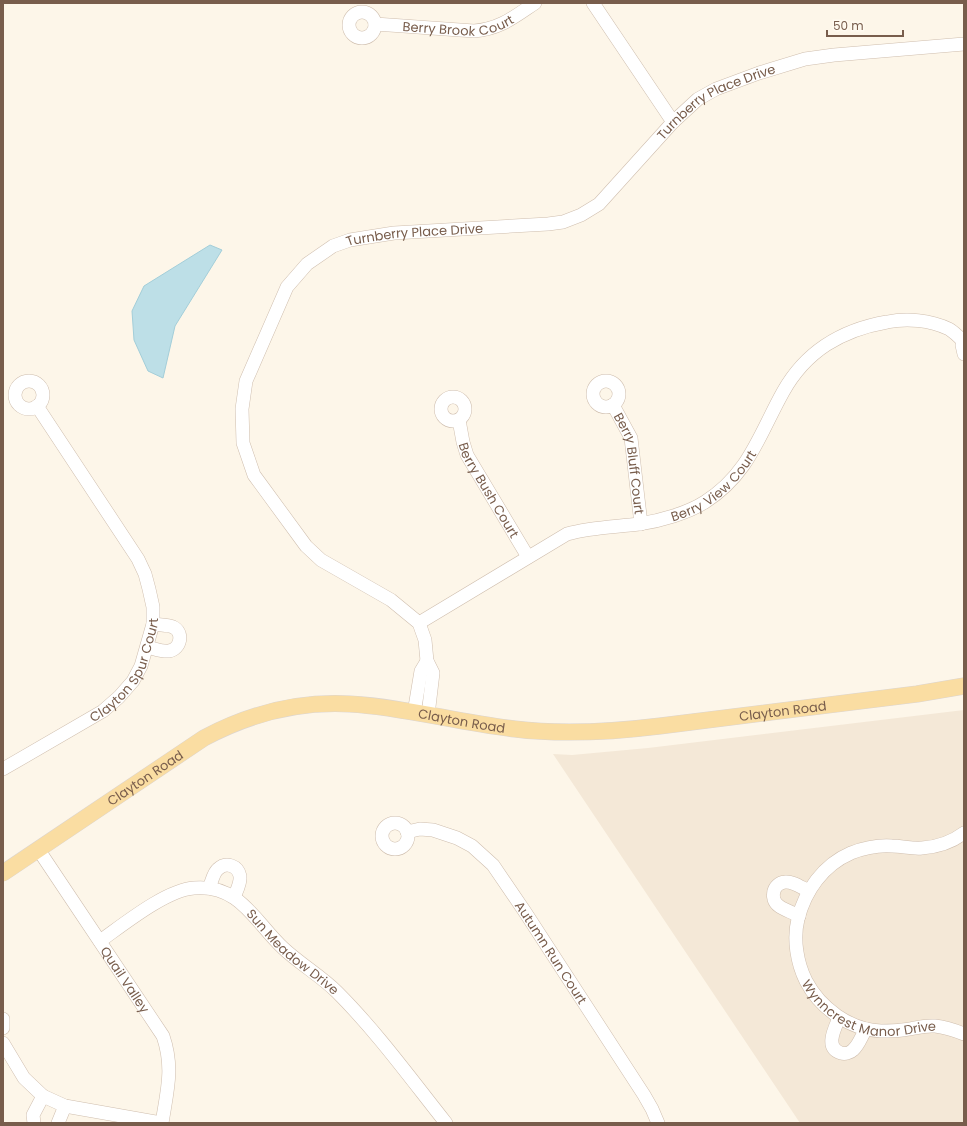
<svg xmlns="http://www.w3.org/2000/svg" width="967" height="1126" viewBox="0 0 967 1126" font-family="Poppins,sans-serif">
<rect width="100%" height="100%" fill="#fdf6e9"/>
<path fill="#f4e8d7" d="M 964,710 L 964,1123 L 800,1123 L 553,754 L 572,755 L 648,748 Z"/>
<path fill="#bddfe7" stroke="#a3ced9" d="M 210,245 L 222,250 L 175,326 L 163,378 L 148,371 L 134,340 L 132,311 L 144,286 Z"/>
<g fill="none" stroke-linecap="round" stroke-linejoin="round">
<g stroke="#cfbeae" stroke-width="14">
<g id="minor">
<path d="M 593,3 L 673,122"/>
<circle cx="362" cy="25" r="13"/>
<path id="s1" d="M 375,24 L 474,31 C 500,29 514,17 535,3"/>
<path d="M 964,340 L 962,345 L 964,354"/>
<circle cx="606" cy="394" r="13"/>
<circle cx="29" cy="395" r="14"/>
<circle cx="453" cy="409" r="12"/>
<path id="s2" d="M 613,405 L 631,438 L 641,524"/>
<path id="s3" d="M 459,420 L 463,442 L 467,455 L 528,557"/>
<path id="s4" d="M 419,623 L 567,534 C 591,527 615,527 639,524 C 660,521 688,513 705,502 C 749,474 759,435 783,392 C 806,351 841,330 887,322 C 907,318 930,320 949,329 C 954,332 959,337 963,341"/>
<path d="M 147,647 C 153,648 162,652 169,651 C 181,649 184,632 173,627 C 167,625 159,625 153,624"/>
<path d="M 414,713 L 421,671 L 427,661"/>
<path id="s5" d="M 428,715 L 433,673 L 427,661 L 425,640 L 419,623 L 391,600 L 321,560 L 306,546 L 254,475 L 243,443 L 242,409 L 246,381 L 287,287 L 307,264 L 333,246 L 350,240 L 394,233 L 548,224 L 563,222 L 581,215 L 599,204 L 673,122 L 698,99 L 716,89 L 759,73 L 805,59 L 834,55 L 964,44"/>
<path id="s6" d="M 3,769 L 103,711 L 119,697 L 133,681 L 141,666 L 153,624 L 153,607 L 149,589 L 145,574 L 138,559 L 37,406"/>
<circle cx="395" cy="836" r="13"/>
<path id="s7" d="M 407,832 L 420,829 L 433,830 L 457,838 L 472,846 L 493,865 L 525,912 L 644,1095 L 652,1109 L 658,1123"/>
<path id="s8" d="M 964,833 C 952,842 937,847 922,848 C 912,849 902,846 892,846 C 878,845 864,848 851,853 C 823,865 805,891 798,919 C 793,939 797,963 806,981 C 820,1008 850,1030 881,1031 C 888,1031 895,1031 902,1030 C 913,1029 923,1025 935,1026 C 945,1027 954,1030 964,1034"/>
<path id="s9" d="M 38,849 L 163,1036 C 174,1068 167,1091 162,1123"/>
<path d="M 209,888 C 212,882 213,873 218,869 C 226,861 238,866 240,876 C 241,883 237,890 234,897"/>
<path d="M 799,916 C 792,912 784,910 779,906 C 769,899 773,883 785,882 C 793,881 802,888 809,891"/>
<path id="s10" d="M 100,941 C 124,924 166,890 194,888 C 240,884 255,922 283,948 C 300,964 321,976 337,992 C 377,1032 411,1079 446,1123"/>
<path d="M 839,1018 C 835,1028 824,1048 841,1053 C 845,1054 850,1053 853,1050 C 859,1045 862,1035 866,1029"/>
<path d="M 3,1019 L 3,1028"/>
<path d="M 3,1043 L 24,1078 L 43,1096 L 65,1106 L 161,1123"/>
<path d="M 34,1123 L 33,1115 L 43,1096"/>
<path d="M 58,1123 L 65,1106"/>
</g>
</g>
<g stroke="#dcd5d0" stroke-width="17">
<g id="major">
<path id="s11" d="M 3,873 L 204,738 C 249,714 298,701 350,704 C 405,707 459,723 515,729 C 563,735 611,732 660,726 L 917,694 L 964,686"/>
</g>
</g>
<use href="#minor" stroke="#fff" stroke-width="13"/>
<use href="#major" stroke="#fadda2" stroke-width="16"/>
</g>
<g text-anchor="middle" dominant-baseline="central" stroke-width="3" stroke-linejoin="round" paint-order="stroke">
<g font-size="13" fill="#785d4c" stroke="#fffaf0">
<text stroke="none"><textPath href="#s1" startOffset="84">Berry Brook Court</textPath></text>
<text stroke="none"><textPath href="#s5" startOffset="1012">Turnberry Place Drive</textPath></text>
<text stroke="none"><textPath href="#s5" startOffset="664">Turnberry Place Drive</textPath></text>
<text stroke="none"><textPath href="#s2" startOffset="62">Berry Bluff Court</textPath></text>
<text stroke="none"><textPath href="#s4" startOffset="332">Berry View Court</textPath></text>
<text stroke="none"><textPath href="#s3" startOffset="77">Berry Bush Court</textPath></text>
<text stroke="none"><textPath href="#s6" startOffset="163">Clayton Spur Court</textPath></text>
<text stroke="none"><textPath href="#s11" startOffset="830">Clayton Road</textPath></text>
<text stroke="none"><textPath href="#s11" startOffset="507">Clayton Road</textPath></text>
<text stroke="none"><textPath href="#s11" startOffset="171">Clayton Road</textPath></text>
<text stroke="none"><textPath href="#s10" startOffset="231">Sun Meadow Drive</textPath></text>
<text stroke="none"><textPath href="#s7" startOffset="202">Autumn Run Court</textPath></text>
<text stroke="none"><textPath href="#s9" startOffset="157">Quail Valley</textPath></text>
<text stroke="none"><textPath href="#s8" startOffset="343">Wynncrest Manor Drive</textPath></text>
</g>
</g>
<rect width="967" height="1126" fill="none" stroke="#785d4c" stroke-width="8"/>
<path d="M827 30v6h76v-6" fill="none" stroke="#785d4c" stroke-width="2"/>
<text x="833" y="30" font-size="12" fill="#785d4c" stroke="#fffaf0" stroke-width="3" paint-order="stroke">50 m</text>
</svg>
